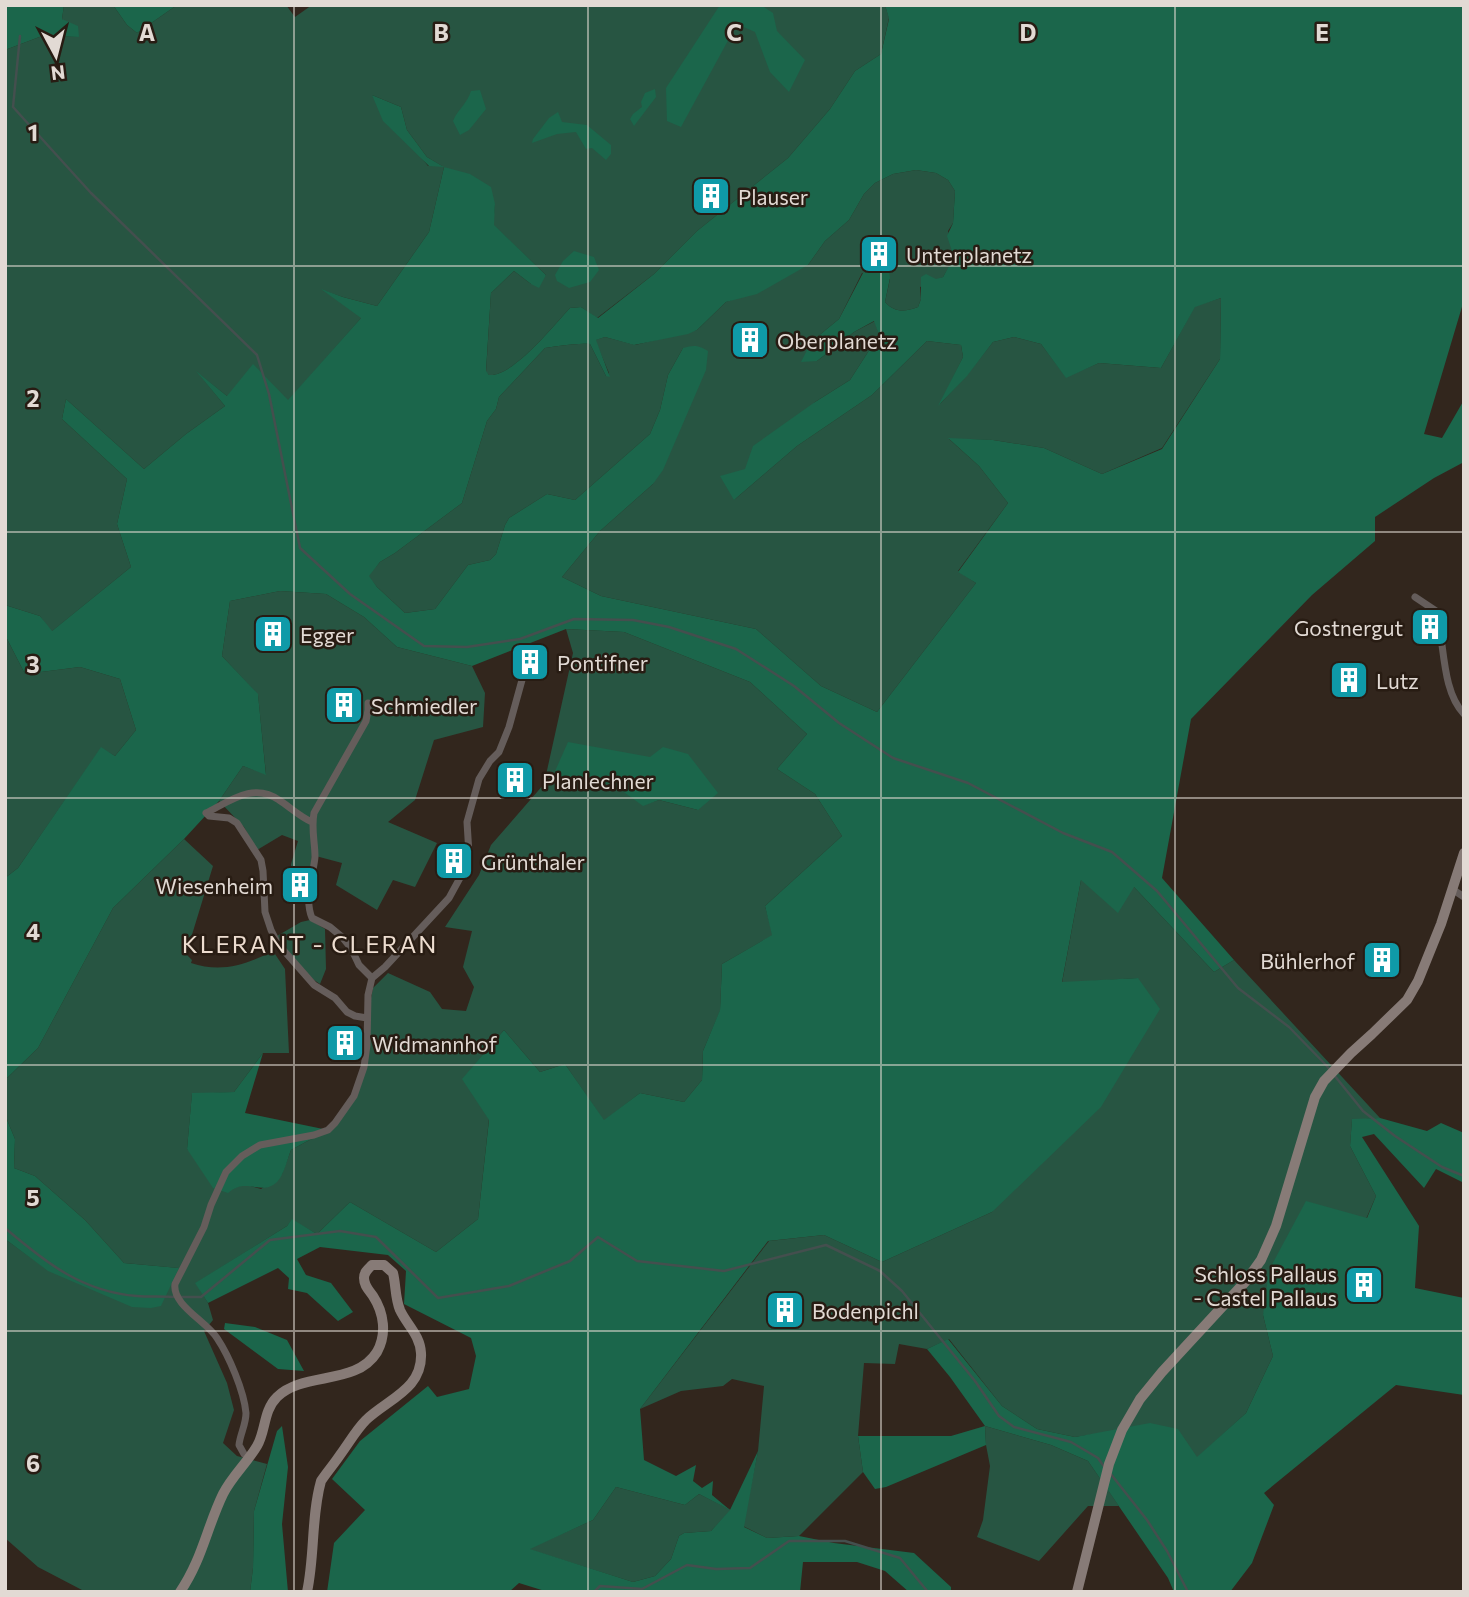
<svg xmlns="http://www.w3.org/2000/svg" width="1469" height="1597" viewBox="0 0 1469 1597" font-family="Commissioner,sans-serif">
<rect width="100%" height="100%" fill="#32261d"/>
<path fill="#275542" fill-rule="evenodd" d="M 64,5 L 113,5 L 127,25 L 137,33 L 177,5 L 286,5 L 295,17 L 312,5 L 885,5 L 889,18 L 881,54 L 855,71 L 830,109 L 788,158 L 697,231 L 654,274 L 597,318 L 581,307 L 570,308 C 554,325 513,377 489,375 L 486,372 L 491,293 L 514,271 L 531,284 L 546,275 L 493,225 L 495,204 L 444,167 L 429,232 L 377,306 L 343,297 L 325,291 L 362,317 L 288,401 L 227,396 L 199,374 L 225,406 L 186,434 L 144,469 L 66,399 L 62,419 L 127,479 L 117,524 L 131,567 L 51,632 L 40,616 L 5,605 L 5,50 L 42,36 L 79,37 L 62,19 ZM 372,95 L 401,107 L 407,130 L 427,157 L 442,166 L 428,166 Z
M 916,170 L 936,173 L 948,180 L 955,191 L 953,223 L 948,231 L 955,257 L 943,277 L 920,287 L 921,299 L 918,307 C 905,312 895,313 885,302 L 890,279 L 862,273 L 839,319 L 811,342 L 817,361 L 854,332 L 875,321 L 879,335 L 850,380 L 815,402 L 734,500 L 797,446 L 872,395 L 927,341 L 961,345 L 963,357 L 940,404 L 967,375 L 993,342 L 1014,337 L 1041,344 L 1066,377 L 1099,363 L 1161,368 L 1195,306 L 1221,298 L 1220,359 L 1162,448 L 1102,474 L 1044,448 L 993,440 L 949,439 L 979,466 L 1008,503 L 958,571 L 976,583 L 877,712 L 821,686 L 756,629 L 601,596 L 562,577 L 600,531 L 653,484 L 683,348 L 668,375 L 660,410 L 650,434 L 575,500 L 547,494 L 509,518 L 505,525 L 496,554 L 490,560 L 468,565 L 435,609 L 405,613 L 377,587 L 368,576 L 380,562 L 395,553 L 462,503 L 487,421 L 496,409 L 499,397 L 545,348 C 560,346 575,343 590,344 L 606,376 L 609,373 L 595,340 L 605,337 L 635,345 L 697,330 L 726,302 L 737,298 L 808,265 L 825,241 L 849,220 L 864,194 L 875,183 L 893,174 Z
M 280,591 L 326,594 L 364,617 L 397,647 L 472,666 L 485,693 L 483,727 L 434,740 L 415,800 L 388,822 L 437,843 L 415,887 L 393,880 L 377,910 L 336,885 L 342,863 L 312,855 L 310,873 L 291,872 L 291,864 L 298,841 L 282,835 L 257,850 L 244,827 L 219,801 L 243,766 L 266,774 L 258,695 L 222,656 L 230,601 Z
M 566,629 L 624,632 L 750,682 L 807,734 L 777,769 L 815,794 L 842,836 L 765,906 L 773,935 L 722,964 L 720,1011 L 703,1051 L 702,1080 L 684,1102 L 640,1093 L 604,1121 L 565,1064 L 540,1072 L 504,1030 L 463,1079 L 489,1119 L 478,1219 L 436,1252 L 350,1202 L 317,1234 L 292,1220 L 287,1226 L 196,1283 L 208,1303 L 213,1320 L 204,1331 L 227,1383 L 234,1410 L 223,1443 L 237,1456 L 267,1464 L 254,1511 L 253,1568 L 250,1592 L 81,1592 L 82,1590 L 38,1567 L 5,1538 L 5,1239 L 45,1268 L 178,1268 L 124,1263 L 85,1220 L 35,1176 L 14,1168 L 15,1139 L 5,1115 L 5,1080 L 38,1048 L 113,908 L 184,839 L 213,866 L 187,951 L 187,955 L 192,960 L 191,963 C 221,973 246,965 273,951 L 285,969 L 289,1053 L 263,1053 L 234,1092 L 192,1094 L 187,1149 L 233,1189 C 242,1183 251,1186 261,1189 L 282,1174 L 291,1150 L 328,1130 L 345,1111 L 364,1067 L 367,1018 L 373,988 L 388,973 L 430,992 L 442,1009 L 466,1011 L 474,987 L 463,967 L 472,931 L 445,927 L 479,875 L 491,845 L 544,784 L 573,653 ZM 650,757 L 698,810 L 659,800 L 643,805 L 613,783 Z
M 5,635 L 25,674 L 80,667 L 120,679 L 136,730 L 115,756 L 101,748 L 18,868 L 5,878 Z
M 1081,880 L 1134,887 L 1214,972 L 1234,960 L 1380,1118 L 1352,1120 L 1350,1146 L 1376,1196 L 1366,1219 L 1307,1202 L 1263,1315 L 1273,1356 L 1246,1413 L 1197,1458 L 1122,1430 L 1075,1437 L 1037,1429 L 1002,1406 L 949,1339 L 927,1349 L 899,1344 L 895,1364 L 864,1363 L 858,1436 L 863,1472 L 799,1536 L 767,1538 L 743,1526 L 758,1451 L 764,1386 L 732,1379 L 723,1386 L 681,1391 L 640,1409 L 769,1241 L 824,1235 L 882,1262 L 992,1212 L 1138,978 L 1062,983 Z
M 310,920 L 325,929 L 326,969 L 320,984 L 314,980 L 281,945 L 277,936 L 301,922 Z
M 985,1426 L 1051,1445 L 1088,1461 L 1119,1506 L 1088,1506 L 1039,1561 L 977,1537 L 983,1520 L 990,1466 L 986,1445 Z
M 616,1487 L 685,1505 L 699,1494 L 731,1510 L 711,1531 L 684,1533 L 679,1536 L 671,1559 L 655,1576 L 633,1582 L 528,1549 L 593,1520 Z"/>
<path fill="#1b664b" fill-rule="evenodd" d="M 5,5 L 64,5 L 62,19 L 78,26 L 79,37 L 42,36 L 5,50 Z
M 113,5 L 177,5 L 137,33 L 127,25 Z
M 720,5 L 761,5 L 773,13 L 777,31 L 805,60 L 789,92 L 770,72 L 755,32 L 737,24 L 681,127 L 667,121 L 666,88 Z
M 885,5 L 1464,5 L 1464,300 L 1424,434 L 1442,438 L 1464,400 L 1464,462 L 1434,478 L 1375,517 L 1375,541 L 1312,595 L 1191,719 L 1162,878 L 1234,960 L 1214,972 L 1134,887 L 1118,913 L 1081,880 L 1062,982 L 1138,978 L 1160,1009 L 1101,1107 L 992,1212 L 882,1262 L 824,1235 L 768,1241 L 640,1409 L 644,1460 L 676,1476 L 696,1465 L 693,1481 L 702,1488 L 713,1481 L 712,1495 L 730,1510 L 758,1451 L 744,1527 L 767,1538 L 799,1536 L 834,1543 L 914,1553 L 951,1587 L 951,1592 L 909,1592 L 885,1571 L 857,1562 L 803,1562 L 800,1592 L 548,1592 L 519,1583 L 509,1592 L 327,1592 L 334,1543 L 365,1510 L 332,1479 L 360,1441 L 428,1386 L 437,1397 L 469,1389 L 476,1356 L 471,1338 L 404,1304 L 406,1271 L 388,1255 L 320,1247 L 297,1259 L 306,1275 L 331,1283 L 353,1312 L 338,1321 L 307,1293 L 288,1289 L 289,1278 L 278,1268 L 208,1303 L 195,1283 L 287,1226 L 292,1219 L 317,1234 L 350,1202 L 436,1252 L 478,1219 L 489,1120 L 462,1079 L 504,1030 L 540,1072 L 565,1064 L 604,1120 L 640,1093 L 684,1102 L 702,1080 L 703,1051 L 720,1010 L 722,964 L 772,935 L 765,906 L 842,836 L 815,794 L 777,769 L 807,734 L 750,682 L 624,632 L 566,629 L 472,666 L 397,647 L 364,617 L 326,594 L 280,591 L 230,601 L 222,656 L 258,694 L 266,775 L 243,766 L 219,801 L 184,839 L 113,908 L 38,1048 L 5,1080 L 5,878 L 18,868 L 101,747 L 115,756 L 136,730 L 120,679 L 80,667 L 25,674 L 5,635 L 5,605 L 40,616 L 52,631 L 131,567 L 117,524 L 127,479 L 62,419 L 66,399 L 144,469 L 186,434 L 225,406 L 196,371 L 227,396 L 253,364 L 288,400 L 361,318 L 321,289 L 343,297 L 377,306 L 429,232 L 444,167 L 429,166 L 383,121 L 372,95 L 401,107 L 407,130 L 427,157 L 444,167 L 470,174 L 491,187 L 495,204 L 494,225 L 546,275 L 539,288 L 531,284 L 514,271 L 491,293 L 486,371 L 489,375 C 513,377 554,325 570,308 L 581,307 L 598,318 L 654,274 L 697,231 L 788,158 L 830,109 L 855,71 L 881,54 L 889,19 ZM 916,170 L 936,173 L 948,180 L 955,191 L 953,223 L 947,236 L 954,257 L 943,277 L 936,279 L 926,274 L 921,277 L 921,299 L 918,307 C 905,312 895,313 885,302 L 890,278 L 889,271 L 881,269 L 863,273 L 839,319 L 811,342 L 801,362 L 817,361 L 854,332 L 874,321 L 879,335 L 850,380 L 815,402 L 753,446 L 745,469 L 720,476 L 734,500 L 797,446 L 872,395 L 927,341 L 961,345 L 963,357 L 938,406 L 967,376 L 993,342 L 1014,337 L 1041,344 L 1066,378 L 1099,363 L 1161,368 L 1195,307 L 1221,298 L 1220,359 L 1162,449 L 1102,474 L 1044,448 L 993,440 L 948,438 L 979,466 L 1008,503 L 958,572 L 976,583 L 877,712 L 821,686 L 756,629 L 601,596 L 562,577 L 600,531 L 653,484 L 663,470 L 706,370 L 708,351 C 698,345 694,345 683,348 L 668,375 L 660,410 L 650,434 L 575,500 L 547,494 L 509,518 L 505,525 L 496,554 L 490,560 L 468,565 L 435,609 L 405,613 L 377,587 L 369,576 L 380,562 L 395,553 L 462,503 L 487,421 L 496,409 L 499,397 L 545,348 C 560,346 575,343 590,344 L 606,376 L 610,377 L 596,340 L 605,337 L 634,345 L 688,334 L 697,330 L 726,302 L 757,294 L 808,265 L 825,241 L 849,220 L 864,194 L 875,183 L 893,174 ZM 616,1487 L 685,1505 L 699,1494 L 730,1510 L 711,1531 L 684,1533 L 679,1536 L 671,1559 L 655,1576 L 633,1582 L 530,1549 L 593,1520 Z
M 655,89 L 656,97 L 634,126 L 630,119 L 633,114 L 642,107 L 641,102 L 645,93 Z
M 480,90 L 486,109 L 469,130 L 460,135 L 453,121 C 458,109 467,104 471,91 Z
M 558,112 L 562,122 L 587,125 L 611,145 L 611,154 L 606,160 L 592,148 L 586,149 L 576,132 L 557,134 L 532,143 L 533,139 L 549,118 Z
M 574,251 L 594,257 L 599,270 L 590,282 L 569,288 L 557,281 L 555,275 L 563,261 Z
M 568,742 L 650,757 L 663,747 L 688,754 L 718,793 L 698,810 L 659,800 L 643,806 L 613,784 L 552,778 Z
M 263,1053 L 245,1113 L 328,1130 L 291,1150 C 287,1160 284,1175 277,1182 C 261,1197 247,1176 228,1193 L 213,1188 L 187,1149 L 192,1093 L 234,1092 Z
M 5,1115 L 15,1139 L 14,1168 L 35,1176 L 85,1220 L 124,1263 L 179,1268 L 161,1306 L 151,1308 L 132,1307 L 48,1271 L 5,1239 Z
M 1380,1118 L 1427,1131 L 1441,1123 L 1464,1133 L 1464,1183 L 1436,1169 L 1424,1188 L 1374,1134 L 1362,1137 L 1419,1226 L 1415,1288 L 1464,1298 L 1464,1395 L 1396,1385 L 1264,1493 L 1274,1505 L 1252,1563 L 1230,1592 L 1174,1592 L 1168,1578 L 1088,1461 L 1051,1445 L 985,1426 L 986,1445 L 886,1487 L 875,1489 L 863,1472 L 858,1436 L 951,1436 L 985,1426 L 950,1377 L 927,1349 L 948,1339 L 1002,1406 L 1037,1429 L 1075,1437 L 1150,1423 L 1178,1429 L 1197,1457 L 1246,1413 L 1273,1356 L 1263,1315 L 1269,1270 L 1306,1201 L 1367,1218 L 1376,1196 L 1350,1146 L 1352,1119 Z
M 225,1323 L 255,1327 L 287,1340 L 304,1371 L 278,1369 L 224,1329 Z
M 282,1426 L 288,1467 L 282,1524 L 288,1592 L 250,1592 L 253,1568 L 254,1511 L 277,1431 Z"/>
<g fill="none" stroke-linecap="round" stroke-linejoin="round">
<path stroke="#444f4e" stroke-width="2.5" d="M 20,36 L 13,107 L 91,193 L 257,355 L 269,394 L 300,548 L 350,594 L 424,646 L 467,647 L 520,639 L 574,619 L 633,620 L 669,627 L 736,649 L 794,686 L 839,723 L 893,758 L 968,783 L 1063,833 L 1112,852 L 1157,891 L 1238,988 L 1289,1027 L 1326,1065 L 1363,1111 L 1395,1136 L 1442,1167 L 1464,1176
M 5,1228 C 45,1262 82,1292 137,1296 C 149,1297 162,1296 175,1297
M 181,1297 L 201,1297 L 270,1240 L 340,1231 L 376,1237 L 438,1298 L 509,1286 L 570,1261 L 598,1237 L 637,1261 L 724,1271 L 826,1245 L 880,1271 L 902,1291 L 975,1381 L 999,1416 L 1014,1427 L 1071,1442 L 1098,1458 L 1105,1468
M 1110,1473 L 1147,1520 L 1167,1551 L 1188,1592
M 594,1592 L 600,1586 L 642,1589 L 687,1565 L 716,1569 L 750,1568 L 789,1541 L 845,1541 L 900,1558 L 928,1592"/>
<path stroke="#655d5b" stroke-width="7" d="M 1415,597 L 1436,611 C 1445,642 1441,690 1464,714
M 368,703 L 368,710 L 366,721 L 314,813 C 311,829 315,842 315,857 C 313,877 304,899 312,918 L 330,927 L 342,937 L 351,948 L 359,965 L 372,978
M 206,813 L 209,816 L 229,818 L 237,823 L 261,860 L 263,871 L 265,912 L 271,930 L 278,944 L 314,985 L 335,998 L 347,1012 L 355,1016 L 367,1018
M 206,813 C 230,801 254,782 279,800 C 290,807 300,817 312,822
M 1452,889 L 1464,897
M 249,1457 L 244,1454 L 239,1445 C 240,1434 246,1425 246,1413 C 244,1391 229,1356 217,1338 C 206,1321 172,1305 175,1284 L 204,1227 L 211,1205 L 226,1172 L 242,1156 L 260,1145 L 314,1135 L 328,1130 L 335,1123 L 354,1096 L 364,1067 L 367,1045 L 368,995 L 372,978 L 385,967 L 449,898 L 467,865 L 469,854 L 467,822 L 479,779 L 490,761 L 499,752 L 509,727 L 522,680 L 519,651"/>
<path stroke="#877b77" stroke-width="10" d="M 180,1592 C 202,1560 207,1527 223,1494 C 232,1476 247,1463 257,1446 C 266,1431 263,1411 277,1397 C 304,1371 356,1386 377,1352 C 387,1334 384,1313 373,1296 C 369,1290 364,1286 364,1278 C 364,1272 368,1269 372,1265 L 384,1265 L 393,1273 C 396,1285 395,1298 400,1310 C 407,1325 420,1335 421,1353 C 423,1389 388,1399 366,1420 C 356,1430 349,1443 340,1455 C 334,1464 327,1472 321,1481 C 311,1517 315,1555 307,1592
M 1077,1592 L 1109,1464 L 1122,1430 L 1140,1399 L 1162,1372 L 1246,1281 L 1261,1260 L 1276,1226 L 1315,1097 L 1324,1081 L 1351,1053 L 1372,1034 L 1407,1000 L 1418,981 L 1441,924 L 1464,853"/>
</g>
<path fill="none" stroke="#e2dad4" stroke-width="2" stroke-opacity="0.55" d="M 294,5 L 294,1592M 588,5 L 588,1592M 881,5 L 881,1592M 1175,5 L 1175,1592M 5,266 L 1464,266M 5,532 L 1464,532M 5,798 L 1464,798M 5,1065 L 1464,1065M 5,1331 L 1464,1331"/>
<defs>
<g id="building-square" transform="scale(2.0125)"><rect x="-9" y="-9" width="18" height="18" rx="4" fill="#0f9aa8" stroke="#281c13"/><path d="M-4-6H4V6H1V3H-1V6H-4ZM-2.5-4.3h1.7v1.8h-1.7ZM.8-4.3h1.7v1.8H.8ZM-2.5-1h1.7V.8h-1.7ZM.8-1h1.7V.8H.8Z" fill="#fff"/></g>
</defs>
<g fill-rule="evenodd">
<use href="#building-square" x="711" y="196"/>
<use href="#building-square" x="879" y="254"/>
<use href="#building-square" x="750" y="340"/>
<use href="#building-square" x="1430" y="627"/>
<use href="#building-square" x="273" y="634"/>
<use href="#building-square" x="530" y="662"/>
<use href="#building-square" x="1349" y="680"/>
<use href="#building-square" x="344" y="705"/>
<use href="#building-square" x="515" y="780"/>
<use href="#building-square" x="454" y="861"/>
<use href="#building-square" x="300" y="885"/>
<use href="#building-square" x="1382" y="960"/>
<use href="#building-square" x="345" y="1043"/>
<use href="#building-square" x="1364" y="1285"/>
<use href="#building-square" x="785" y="1310"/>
</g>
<g text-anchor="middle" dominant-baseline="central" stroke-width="5" stroke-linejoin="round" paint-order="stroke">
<g font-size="21" fill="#e2dad4" stroke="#281c13" text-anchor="start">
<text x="738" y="196">Plauser</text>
<text x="906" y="254">Unterplanetz</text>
<text x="777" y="340">Oberplanetz</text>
<text x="1403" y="627" text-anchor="end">Gostnergut</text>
<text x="300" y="634">Egger</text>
<text x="557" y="662">Pontifner</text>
<text x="1376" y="680">Lutz</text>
<text x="371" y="705">Schmiedler</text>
<text x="542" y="780">Planlechner</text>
<text x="481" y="861">Grünthaler</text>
<text x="273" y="885" text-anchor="end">Wiesenheim</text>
<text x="1355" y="960" text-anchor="end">Bühlerhof</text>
<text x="372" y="1043">Widmannhof</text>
<text x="1337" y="1273" text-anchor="end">Schloss Pallaus<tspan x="1337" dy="24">- Castel Pallaus</tspan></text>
<text x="812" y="1310">Bodenpichl</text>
</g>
<g font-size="24" letter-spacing="2" fill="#edddd0" stroke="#281c13">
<text x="310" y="943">KLERANT - CLERAN</text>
</g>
</g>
<g font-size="23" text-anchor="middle" font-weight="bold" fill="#e2dad4" stroke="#281c13" stroke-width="5" stroke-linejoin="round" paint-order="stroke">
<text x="147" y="41">A</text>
<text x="441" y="41">B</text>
<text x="734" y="41">C</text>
<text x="1028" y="41">D</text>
<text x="1322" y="41">E</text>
<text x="33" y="141">1</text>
<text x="33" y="407">2</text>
<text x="33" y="673">3</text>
<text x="33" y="940">4</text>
<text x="33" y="1206">5</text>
<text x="33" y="1472">6</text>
</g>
<rect width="1469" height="1597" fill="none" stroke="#e2dad4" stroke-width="14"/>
<g transform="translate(56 56) rotate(173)" stroke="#281c13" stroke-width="5" paint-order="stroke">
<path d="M0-5L12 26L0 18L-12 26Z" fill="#e2dad4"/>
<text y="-10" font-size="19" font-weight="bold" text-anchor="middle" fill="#e2dad4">N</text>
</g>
</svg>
